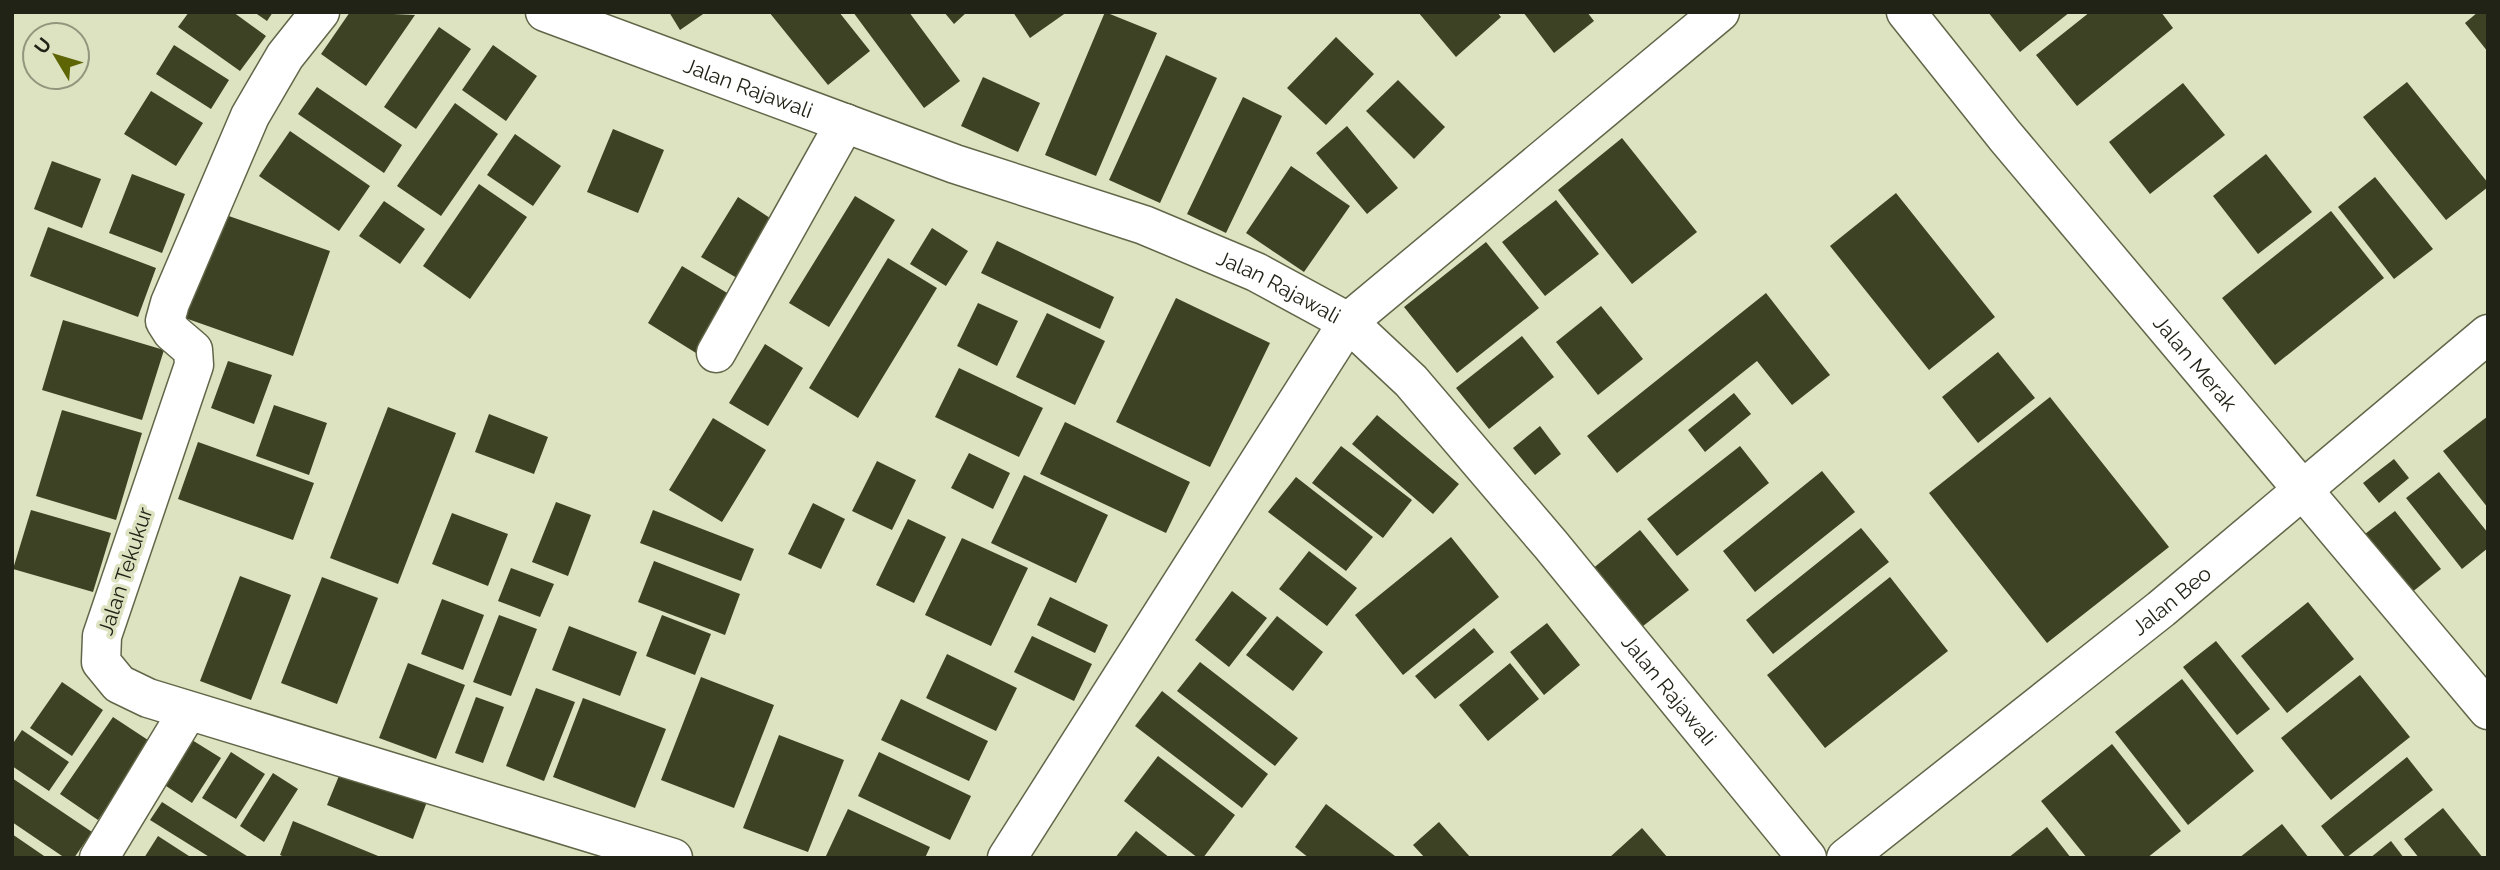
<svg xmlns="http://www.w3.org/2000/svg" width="2500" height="870" viewBox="0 0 2500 870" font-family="Raleway,sans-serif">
<rect width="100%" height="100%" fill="#dde3c1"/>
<path fill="#3e4225" d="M 189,12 L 233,12 L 266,36 L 240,71 L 178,27 Z
M 254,12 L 273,12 L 267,21 Z
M 350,12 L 415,15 L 366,86 L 321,54 Z
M 669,12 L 706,12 L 680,30 Z
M 769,12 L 839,12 L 870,51 L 828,85 Z
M 853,12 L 909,12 L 960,81 L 924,108 Z
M 944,12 L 967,12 L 954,24 Z
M 1013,12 L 1067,12 L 1030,38 Z
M 1105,12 L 1157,33 L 1096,176 L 1045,155 Z
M 1418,12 L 1497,12 L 1501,17 L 1456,57 Z
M 1523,12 L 1587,12 L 1594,21 L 1554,53 Z
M 1988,12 L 2070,12 L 2020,52 Z
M 2090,12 L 2161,12 L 2173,28 L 2077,106 L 2036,55 Z
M 2478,12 L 2488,12 L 2488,52 L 2465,23 Z
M 439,27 L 471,49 L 416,129 L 384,107 Z
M 1336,37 L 1374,74 L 1326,125 L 1287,88 Z
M 174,45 L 229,80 L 211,109 L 156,74 Z
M 493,45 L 537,76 L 506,121 L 462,90 Z
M 1166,55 L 1217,78 L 1160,203 L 1109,180 Z
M 983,77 L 1040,103 L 1018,152 L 961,126 Z
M 1398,80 L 1445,127 L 1414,159 L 1366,111 Z
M 2407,82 L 2488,183 L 2488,187 L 2446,220 L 2363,117 Z
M 2183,83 L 2225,135 L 2150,194 L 2109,142 Z
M 317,87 L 402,145 L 384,173 L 298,114 Z
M 151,91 L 203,123 L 176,166 L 124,134 Z
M 1243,97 L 1282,116 L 1226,233 L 1187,214 Z
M 455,103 L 498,134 L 441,216 L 397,186 Z
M 1347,126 L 1398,188 L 1367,214 L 1316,153 Z
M 613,129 L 664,150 L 638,213 L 587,192 Z
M 290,131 L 370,186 L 339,231 L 259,176 Z
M 515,134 L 561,166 L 533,206 L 487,175 Z
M 1622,138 L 1697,232 L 1632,284 L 1558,190 Z
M 2266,154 L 2312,212 L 2258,254 L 2213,196 Z
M 52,161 L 101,179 L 82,228 L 34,209 Z
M 1291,166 L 1350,206 L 1304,272 L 1246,233 Z
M 132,174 L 185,194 L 162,253 L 109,233 Z
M 2375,177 L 2433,249 L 2394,279 L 2338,207 Z
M 479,184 L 527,217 L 470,299 L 423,266 Z
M 1896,193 L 1995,317 L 1929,370 L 1830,246 Z
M 855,196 L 895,220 L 829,327 L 789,303 Z
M 738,197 L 773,220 L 737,278 L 701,257 Z
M 1556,200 L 1599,254 L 1545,296 L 1502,242 Z
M 384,201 L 425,229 L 400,264 L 359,236 Z
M 2331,211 L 2384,278 L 2275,365 L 2222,298 Z
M 223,214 L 330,251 L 293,356 L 185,318 Z
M 48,227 L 156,268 L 138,317 L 30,276 Z
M 932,228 L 968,251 L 946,286 L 910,264 Z
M 997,241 L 1114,297 L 1100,329 L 981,273 Z
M 1486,242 L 1539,308 L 1457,373 L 1404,307 Z
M 888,258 L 937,288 L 858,418 L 809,388 Z
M 682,266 L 739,300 L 704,358 L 648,323 Z
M 1766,293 L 1830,375 L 1792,405 L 1757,361 L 1617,473 L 1587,436 Z
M 1176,298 L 1270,343 L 1210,467 L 1116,422 Z
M 978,303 L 1018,321 L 997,366 L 957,346 Z
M 1601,306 L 1643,359 L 1598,395 L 1556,342 Z
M 1047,313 L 1105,341 L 1075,405 L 1016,377 Z
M 63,320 L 164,350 L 142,420 L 42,390 Z
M 1522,336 L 1554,377 L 1489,429 L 1456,388 Z
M 765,344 L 803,368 L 768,426 L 729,403 Z
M 1998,352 L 2035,398 L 1978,443 L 1942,397 Z
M 228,361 L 272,375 L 254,424 L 211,408 Z
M 959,368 L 1043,408 L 1019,457 L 935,417 Z
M 1734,393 L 1751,414 L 1705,452 L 1688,430 Z
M 2050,397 L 2169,547 L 2047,643 L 1929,493 Z
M 274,405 L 327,423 L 309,475 L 256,456 Z
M 388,407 L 456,433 L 398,584 L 330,558 Z
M 62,410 L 142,433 L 116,520 L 36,496 Z
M 489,414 L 548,437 L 534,474 L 475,452 Z
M 1377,415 L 1459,484 L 1433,514 L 1352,444 Z
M 2488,416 L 2488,508 L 2443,451 Z
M 713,418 L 766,450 L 722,522 L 669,490 Z
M 1065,422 L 1190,482 L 1166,533 L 1040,474 Z
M 1540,426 L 1561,454 L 1535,475 L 1513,448 Z
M 198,442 L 314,483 L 293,540 L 178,499 Z
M 1341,446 L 1412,500 L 1383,538 L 1312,483 Z
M 1740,446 L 1769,483 L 1677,556 L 1647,519 Z
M 969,453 L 1010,473 L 993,509 L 951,488 Z
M 2394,459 L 2409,478 L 2379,503 L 2363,483 Z
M 877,461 L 916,480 L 892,530 L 852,511 Z
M 1822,471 L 1855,512 L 1755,592 L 1723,551 Z
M 2439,472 L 2488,533 L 2488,548 L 2462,569 L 2406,498 Z
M 1024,475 L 1108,515 L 1076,583 L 991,543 Z
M 1296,477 L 1373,537 L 1346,571 L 1268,512 Z
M 556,502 L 591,515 L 568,576 L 532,562 Z
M 813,503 L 845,519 L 821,569 L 788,554 Z
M 31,510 L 111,533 L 93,592 L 13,569 Z
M 653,510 L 754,549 L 741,581 L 640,543 Z
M 2395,511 L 2441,569 L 2411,593 L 2365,534 Z
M 452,513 L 508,534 L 488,586 L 432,564 Z
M 908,519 L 946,537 L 914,603 L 876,585 Z
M 1861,528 L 1889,562 L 1773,654 L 1746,620 Z
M 1640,530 L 1689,590 L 1638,630 L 1591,570 Z
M 1451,537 L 1499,597 L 1403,675 L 1355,615 Z
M 962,538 L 1028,568 L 991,646 L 925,615 Z
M 1309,551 L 1357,588 L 1327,626 L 1279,589 Z
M 654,561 L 740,594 L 725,635 L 638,602 Z
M 511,568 L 554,584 L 540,617 L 498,601 Z
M 240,576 L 291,595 L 251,700 L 200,681 Z
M 322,577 L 378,598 L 337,704 L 281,683 Z
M 1890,577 L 1948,651 L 1825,748 L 1767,675 Z
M 1232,591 L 1267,618 L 1229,667 L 1195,640 Z
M 1050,597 L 1108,625 L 1095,653 L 1037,625 Z
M 442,599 L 484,615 L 463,670 L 421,654 Z
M 2308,602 L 2354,659 L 2287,713 L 2241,656 Z
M 499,615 L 537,629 L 511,696 L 473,682 Z
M 662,615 L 711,634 L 695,675 L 646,656 Z
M 1277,616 L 1323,652 L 1293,691 L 1246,655 Z
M 1547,623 L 1580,665 L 1544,695 L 1510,652 Z
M 569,626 L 637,652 L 620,696 L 552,670 Z
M 1474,628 L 1494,652 L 1435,699 L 1415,676 Z
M 1032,636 L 1092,664 L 1074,701 L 1014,672 Z
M 2216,641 L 2270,709 L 2237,735 L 2183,667 Z
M 947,654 L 1017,688 L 996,731 L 926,698 Z
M 1200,662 L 1298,738 L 1275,766 L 1177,691 Z
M 408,663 L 465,685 L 436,759 L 379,738 Z
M 1510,663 L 1539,699 L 1488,741 L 1459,705 Z
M 2360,675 L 2410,737 L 2331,800 L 2281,738 Z
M 701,677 L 774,705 L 734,808 L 661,780 Z
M 2182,679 L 2254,771 L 2188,825 L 2115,732 Z
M 62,682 L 103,710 L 72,756 L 30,728 Z
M 536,688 L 575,702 L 544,781 L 506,766 Z
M 1162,691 L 1268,774 L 1242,808 L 1135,726 Z
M 476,697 L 504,707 L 483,763 L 455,753 Z
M 583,698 L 666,729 L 635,808 L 553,777 Z
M 901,699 L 988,741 L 969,781 L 881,740 Z
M 113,717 L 151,742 L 98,820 L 60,794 Z
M 22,730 L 69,762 L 49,791 L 12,766 L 12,745 Z
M 779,735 L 844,760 L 808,852 L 743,828 Z
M 192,740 L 221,758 L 192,803 L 163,784 Z
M 2112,744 L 2181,831 L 2147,858 L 2087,858 L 2041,801 Z
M 231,752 L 265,774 L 236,819 L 202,798 Z
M 879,752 L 971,796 L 950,840 L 858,796 Z
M 1158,756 L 1235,815 L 1203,858 L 1198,858 L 1124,801 Z
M 2407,757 L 2433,790 L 2346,858 L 2321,826 Z
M 343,766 L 428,799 L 413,839 L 327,805 Z
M 273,773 L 298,789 L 264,842 L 240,826 Z
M 12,778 L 92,832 L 74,858 L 65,858 L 12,822 Z
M 162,802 L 250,858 L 211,858 L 150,820 Z
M 1326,804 L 1395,856 L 1394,858 L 1309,858 L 1295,847 Z
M 2443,808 L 2483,858 L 2419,858 L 2404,839 Z
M 848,809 L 930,847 L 925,858 L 825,858 Z
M 293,821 L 383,858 L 287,858 L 280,855 Z
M 1439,822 L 1471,858 L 1425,858 L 1413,845 Z
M 2282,824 L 2309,858 L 2239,858 Z
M 2047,827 L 2071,858 L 2008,858 Z
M 1642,828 L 1668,858 L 1609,858 Z
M 1136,831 L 1170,858 L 1115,858 Z
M 12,834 L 47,858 L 12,858 Z
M 158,836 L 192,858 L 144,858 Z
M 2391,841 L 2404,858 L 2370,858 Z"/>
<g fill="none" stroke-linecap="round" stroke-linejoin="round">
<g stroke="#616648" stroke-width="41">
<g id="minor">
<path d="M 320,12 L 285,56 L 250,116 L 170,303 L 165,321 L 172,332 L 193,350 L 194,365 L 102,636 L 101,662 L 119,684 L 148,698 L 673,858"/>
<path id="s1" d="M 545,12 L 955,164 L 1144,225 L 1256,272 L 1348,322 L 1411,381 L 1551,545 L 1807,858"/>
<path id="s2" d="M 1906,12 L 2005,136 L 2488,710"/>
<path d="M 716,353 L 845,123"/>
<path d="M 99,858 L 188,711"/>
<path d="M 1007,858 L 1348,322 L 1720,12"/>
<path id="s3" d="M 1846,858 L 2161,609 L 2488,334"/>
</g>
</g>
<use href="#minor" stroke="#fff" stroke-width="38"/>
</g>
<g text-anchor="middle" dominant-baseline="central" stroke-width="7" stroke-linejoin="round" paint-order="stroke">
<g font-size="21" fill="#212317" stroke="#dde3c1">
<text stroke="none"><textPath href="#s1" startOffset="217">Jalan Rajawali</textPath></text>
<text stroke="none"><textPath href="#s1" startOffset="784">Jalan Rajawali</textPath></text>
<text stroke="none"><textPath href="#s2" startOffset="455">Jalan Merak</textPath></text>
<text transform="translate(125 571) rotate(-72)">Jalan Tekukur</text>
<text stroke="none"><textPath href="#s3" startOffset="415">Jalan Beo</textPath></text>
<text stroke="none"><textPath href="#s1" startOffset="1351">Jalan Rajawali</textPath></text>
</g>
</g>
<rect width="2500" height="870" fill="none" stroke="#212317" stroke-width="28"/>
<g transform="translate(56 56) rotate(308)"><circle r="33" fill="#dde3c1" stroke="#92967d" stroke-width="2"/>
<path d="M0-5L12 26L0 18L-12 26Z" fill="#5d6505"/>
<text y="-10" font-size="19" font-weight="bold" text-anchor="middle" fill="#212317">U</text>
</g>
</svg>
